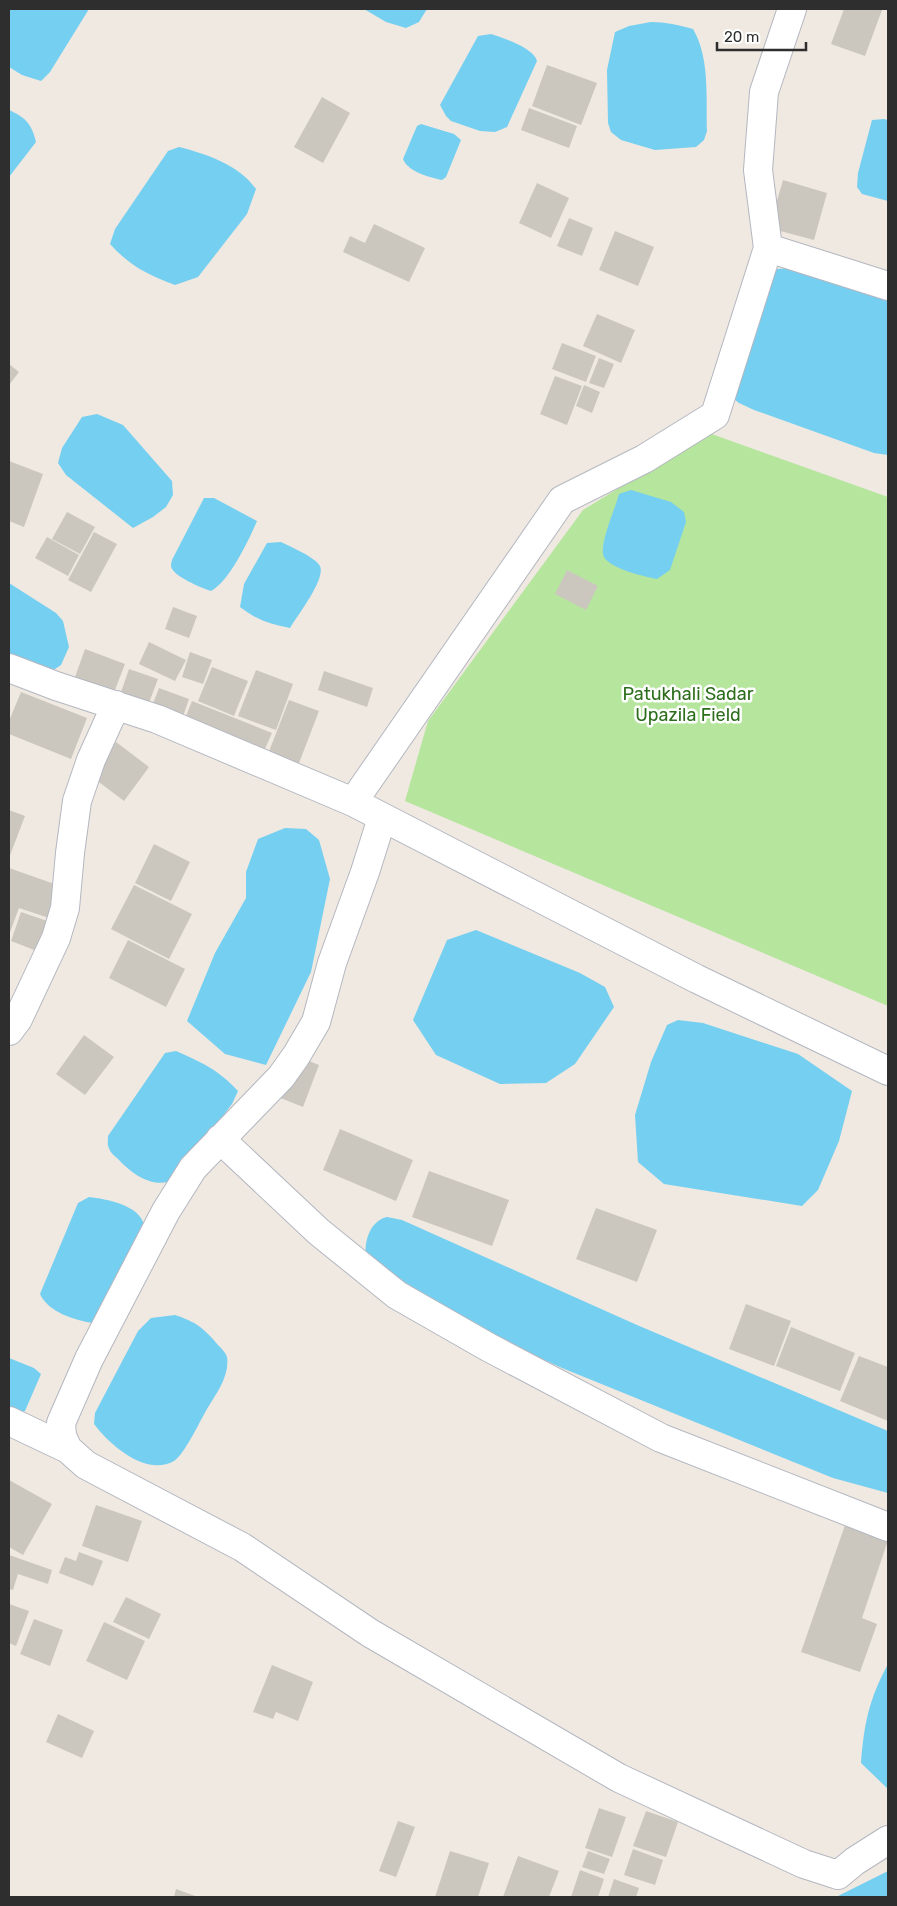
<svg xmlns="http://www.w3.org/2000/svg" width="897" height="1906" viewBox="0 0 897 1906" font-family="Rubik,sans-serif">
<rect width="100%" height="100%" fill="#efe9e1"/>
<path fill="#b6e59e" d="M 709,433 L 888,497 L 888,1006 L 405,801 L 428,721 L 583,510 Z"/>
<path fill="#75cff0" d="M 9,9 L 89,9 L 50,72 L 41,81 L 22,75 L 9,67 Z
M 364,9 L 427,9 L 419,22 L 406,28 L 386,22 Z
M 651,22 C 666,22 678,25 693,29 C 710,58 706,98 707,131 L 704,140 L 696,147 L 655,150 L 621,140 L 611,132 L 608,123 L 607,70 L 615,32 L 629,26 Z
M 491,34 C 503,38 534,48 537,61 L 507,127 L 495,132 L 480,131 L 451,121 L 446,116 L 440,105 L 478,36 Z
M 9,110 C 25,117 32,124 36,142 L 9,177 Z
M 884,119 L 888,120 L 888,201 L 862,194 L 857,187 L 858,173 L 872,120 Z
M 421,124 L 454,134 L 461,140 L 446,177 L 442,180 C 429,177 408,172 403,159 L 417,126 Z
M 179,147 C 207,154 239,165 256,189 L 247,214 L 198,277 L 175,285 C 147,274 131,267 110,244 L 115,229 L 168,151 Z
M 790,268 L 888,298 L 888,455 L 874,453 L 754,410 L 739,403 L 734,399 L 761,305 L 777,269 Z
M 97,414 L 123,425 L 172,481 L 173,495 L 166,507 L 153,517 L 133,528 L 66,475 L 58,463 L 62,448 L 82,417 Z
M 631,490 L 671,502 L 684,512 L 686,522 L 670,570 L 657,579 C 643,576 611,569 604,557 C 598,546 616,507 619,494 Z
M 204,498 L 214,498 L 257,521 C 249,540 229,582 211,591 C 202,588 172,576 171,566 C 171,565 172,558 173,558 Z
M 281,542 C 291,547 315,557 320,566 C 326,579 297,616 290,628 C 269,624 257,620 240,607 L 244,584 L 267,543 Z
M 9,583 L 56,613 L 63,621 L 69,647 L 61,665 L 52,671 L 29,666 L 9,654 Z
M 285,828 L 306,829 L 319,840 L 330,879 L 311,972 L 266,1065 L 225,1054 L 187,1021 L 215,953 L 246,898 L 246,872 L 258,839 Z
M 476,930 L 580,973 L 605,987 L 614,1007 L 575,1064 L 546,1083 L 500,1084 L 436,1055 L 413,1020 L 447,940 Z
M 678,1020 L 703,1023 L 798,1054 L 852,1091 L 839,1141 L 818,1190 L 802,1206 L 664,1184 L 638,1162 L 635,1115 L 651,1062 L 667,1025 Z
M 176,1051 C 201,1062 219,1070 238,1091 L 232,1104 L 175,1179 C 155,1190 133,1175 119,1160 C 116,1157 110,1153 109,1148 C 107,1145 108,1140 108,1136 L 165,1053 Z
M 89,1197 C 106,1199 140,1205 144,1225 L 93,1323 C 74,1320 48,1312 40,1294 L 78,1203 Z
M 387,1217 L 402,1220 L 637,1325 L 888,1431 L 888,1493 L 833,1478 L 562,1368 L 479,1330 L 366,1257 C 364,1241 370,1221 387,1217 Z
M 175,1315 C 196,1322 204,1328 218,1345 C 221,1348 226,1353 227,1357 C 230,1376 216,1394 207,1409 C 200,1421 184,1455 174,1461 C 146,1477 110,1445 94,1424 L 95,1413 L 138,1331 L 151,1318 Z
M 9,1358 L 34,1368 L 41,1374 L 25,1411 L 19,1413 L 9,1410 Z
M 888,1664 L 888,1789 L 861,1763 C 864,1724 869,1699 888,1664 Z
M 888,1871 L 888,1897 L 836,1897 Z"/>
<path fill="#cbc7bf" d="M 844,9 L 878,9 L 882,10 L 865,56 L 831,44 Z
M 547,65 L 597,83 L 581,125 L 532,106 Z
M 322,97 L 350,113 L 323,163 L 294,147 Z
M 529,108 L 577,126 L 569,148 L 521,130 Z
M 783,180 L 827,193 L 814,240 L 769,228 Z
M 537,183 L 569,198 L 551,238 L 519,223 Z
M 569,218 L 593,228 L 582,256 L 557,246 Z
M 374,224 L 425,248 L 409,282 L 343,252 L 350,236 L 365,243 Z
M 615,231 L 654,247 L 638,286 L 599,270 Z
M 597,314 L 635,330 L 621,363 L 583,346 Z
M 562,343 L 596,356 L 586,382 L 552,369 Z
M 599,358 L 614,364 L 604,388 L 589,383 Z
M 9,364 L 19,372 L 9,385 Z
M 555,376 L 582,386 L 567,425 L 540,414 Z
M 584,385 L 600,392 L 592,413 L 576,406 Z
M 9,461 L 43,474 L 24,527 L 9,521 Z
M 67,512 L 95,527 L 80,554 L 52,539 Z
M 94,532 L 117,544 L 91,592 L 68,580 Z
M 47,537 L 79,555 L 68,576 L 35,558 Z
M 567,570 L 598,586 L 586,610 L 555,594 Z
M 173,607 L 197,616 L 189,638 L 165,629 Z
M 149,642 L 186,660 L 175,681 L 139,664 Z
M 85,649 L 125,664 L 113,695 L 74,680 Z
M 190,652 L 212,660 L 203,684 L 182,677 Z
M 212,667 L 248,681 L 234,716 L 198,701 Z
M 129,669 L 158,679 L 147,708 L 119,698 Z
M 256,670 L 293,684 L 276,730 L 238,716 Z
M 324,671 L 373,688 L 367,707 L 318,690 Z
M 159,688 L 189,699 L 181,722 L 150,711 Z
M 21,692 L 87,718 L 71,759 L 9,734 L 9,721 Z
M 289,700 L 319,711 L 296,771 L 266,759 Z
M 192,701 L 272,733 L 261,758 L 182,726 Z
M 116,742 L 149,767 L 124,801 L 91,776 Z
M 9,810 L 25,816 L 9,858 Z
M 154,844 L 190,862 L 171,901 L 135,883 Z
M 9,868 L 63,887 L 52,919 L 19,908 L 9,935 Z
M 134,885 L 192,914 L 169,959 L 111,929 Z
M 21,912 L 53,923 L 42,953 L 11,941 Z
M 128,940 L 185,969 L 166,1007 L 109,978 Z
M 84,1035 L 114,1057 L 85,1095 L 56,1074 Z
M 289,1053 L 319,1065 L 303,1107 L 273,1095 Z
M 340,1129 L 413,1160 L 396,1201 L 323,1170 Z
M 429,1171 L 509,1200 L 492,1246 L 412,1217 Z
M 596,1208 L 657,1230 L 637,1282 L 576,1259 Z
M 746,1304 L 791,1321 L 774,1366 L 729,1349 Z
M 791,1327 L 855,1353 L 840,1391 L 776,1366 Z
M 859,1356 L 888,1367 L 888,1421 L 840,1401 Z
M 9,1480 L 52,1504 L 23,1555 L 9,1547 Z
M 96,1505 L 142,1521 L 128,1562 L 82,1546 Z
M 845,1525 L 888,1540 L 862,1618 L 877,1624 L 860,1672 L 801,1652 Z
M 79,1552 L 103,1561 L 93,1586 L 59,1573 L 65,1557 L 76,1561 Z
M 9,1555 L 52,1570 L 48,1584 L 18,1574 L 13,1590 L 9,1589 Z
M 126,1597 L 161,1614 L 149,1639 L 113,1622 Z
M 9,1604 L 29,1611 L 16,1646 L 9,1643 Z
M 34,1619 L 63,1630 L 50,1666 L 20,1654 Z
M 104,1622 L 145,1641 L 127,1680 L 86,1661 Z
M 272,1665 L 313,1682 L 298,1721 L 276,1712 L 273,1719 L 253,1712 Z
M 58,1714 L 94,1731 L 82,1758 L 46,1742 Z
M 599,1808 L 626,1817 L 612,1857 L 585,1848 Z
M 646,1811 L 678,1822 L 666,1857 L 633,1846 Z
M 398,1821 L 415,1827 L 396,1877 L 379,1871 Z
M 633,1849 L 663,1860 L 655,1885 L 624,1875 Z
M 450,1851 L 489,1863 L 478,1897 L 435,1897 Z
M 588,1851 L 610,1859 L 604,1874 L 582,1867 Z
M 518,1856 L 559,1871 L 549,1897 L 503,1897 Z
M 580,1870 L 604,1879 L 598,1897 L 571,1897 Z
M 614,1879 L 639,1888 L 636,1897 L 608,1897 Z
M 176,1889 L 198,1897 L 174,1897 Z"/>
<g fill="none" stroke-linecap="round" stroke-linejoin="round">
<g stroke="#b4b7c1" stroke-width="30">
<path id="minor" d="M 768,248 L 888,286
M 9,668 L 56,686 L 157,719 L 353,802 L 697,979 L 888,1071
M 353,802 L 562,500 L 644,459 L 715,415 L 768,248 L 758,170 L 764,92 L 792,9
M 382,818 L 365,872 L 332,963 L 316,1022 L 296,1056 L 281,1077 L 193,1168 L 166,1211 L 89,1359 L 61,1423 L 62,1436 L 68,1449 L 86,1465 L 242,1547 L 370,1633 L 619,1778 L 804,1864 L 838,1875
M 9,1031 L 18,1019 L 56,938 L 65,908 L 70,853 L 77,801 L 91,760 L 116,705
M 220,1139 L 319,1232 L 397,1295 L 488,1347 L 661,1438 L 888,1527
M 9,1421 L 68,1449
M 838,1875 L 855,1861 L 888,1840"/>
</g>
<use href="#minor" stroke="#fff" stroke-width="28"/>
</g>
<g text-anchor="middle" dominant-baseline="central" stroke-width="5" stroke-linejoin="round" paint-order="stroke">
<g font-size="18" fill="#2c6e1b" stroke="#fff">
<text x="688" y="694">Patukhali Sadar<tspan x="688" dy="21">Upazila Field</tspan></text>
</g>
</g>
<rect width="897" height="1906" fill="none" stroke="#2e2e2e" stroke-width="20"/>
<path d="M717 42v8h89v-8" fill="none" stroke="#2e2e2e" stroke-width="2.5"/>
<text x="724" y="42" font-size="15" fill="#2e2e2e" stroke="#ffffff" stroke-width="4" paint-order="stroke">20 m</text>
</svg>
